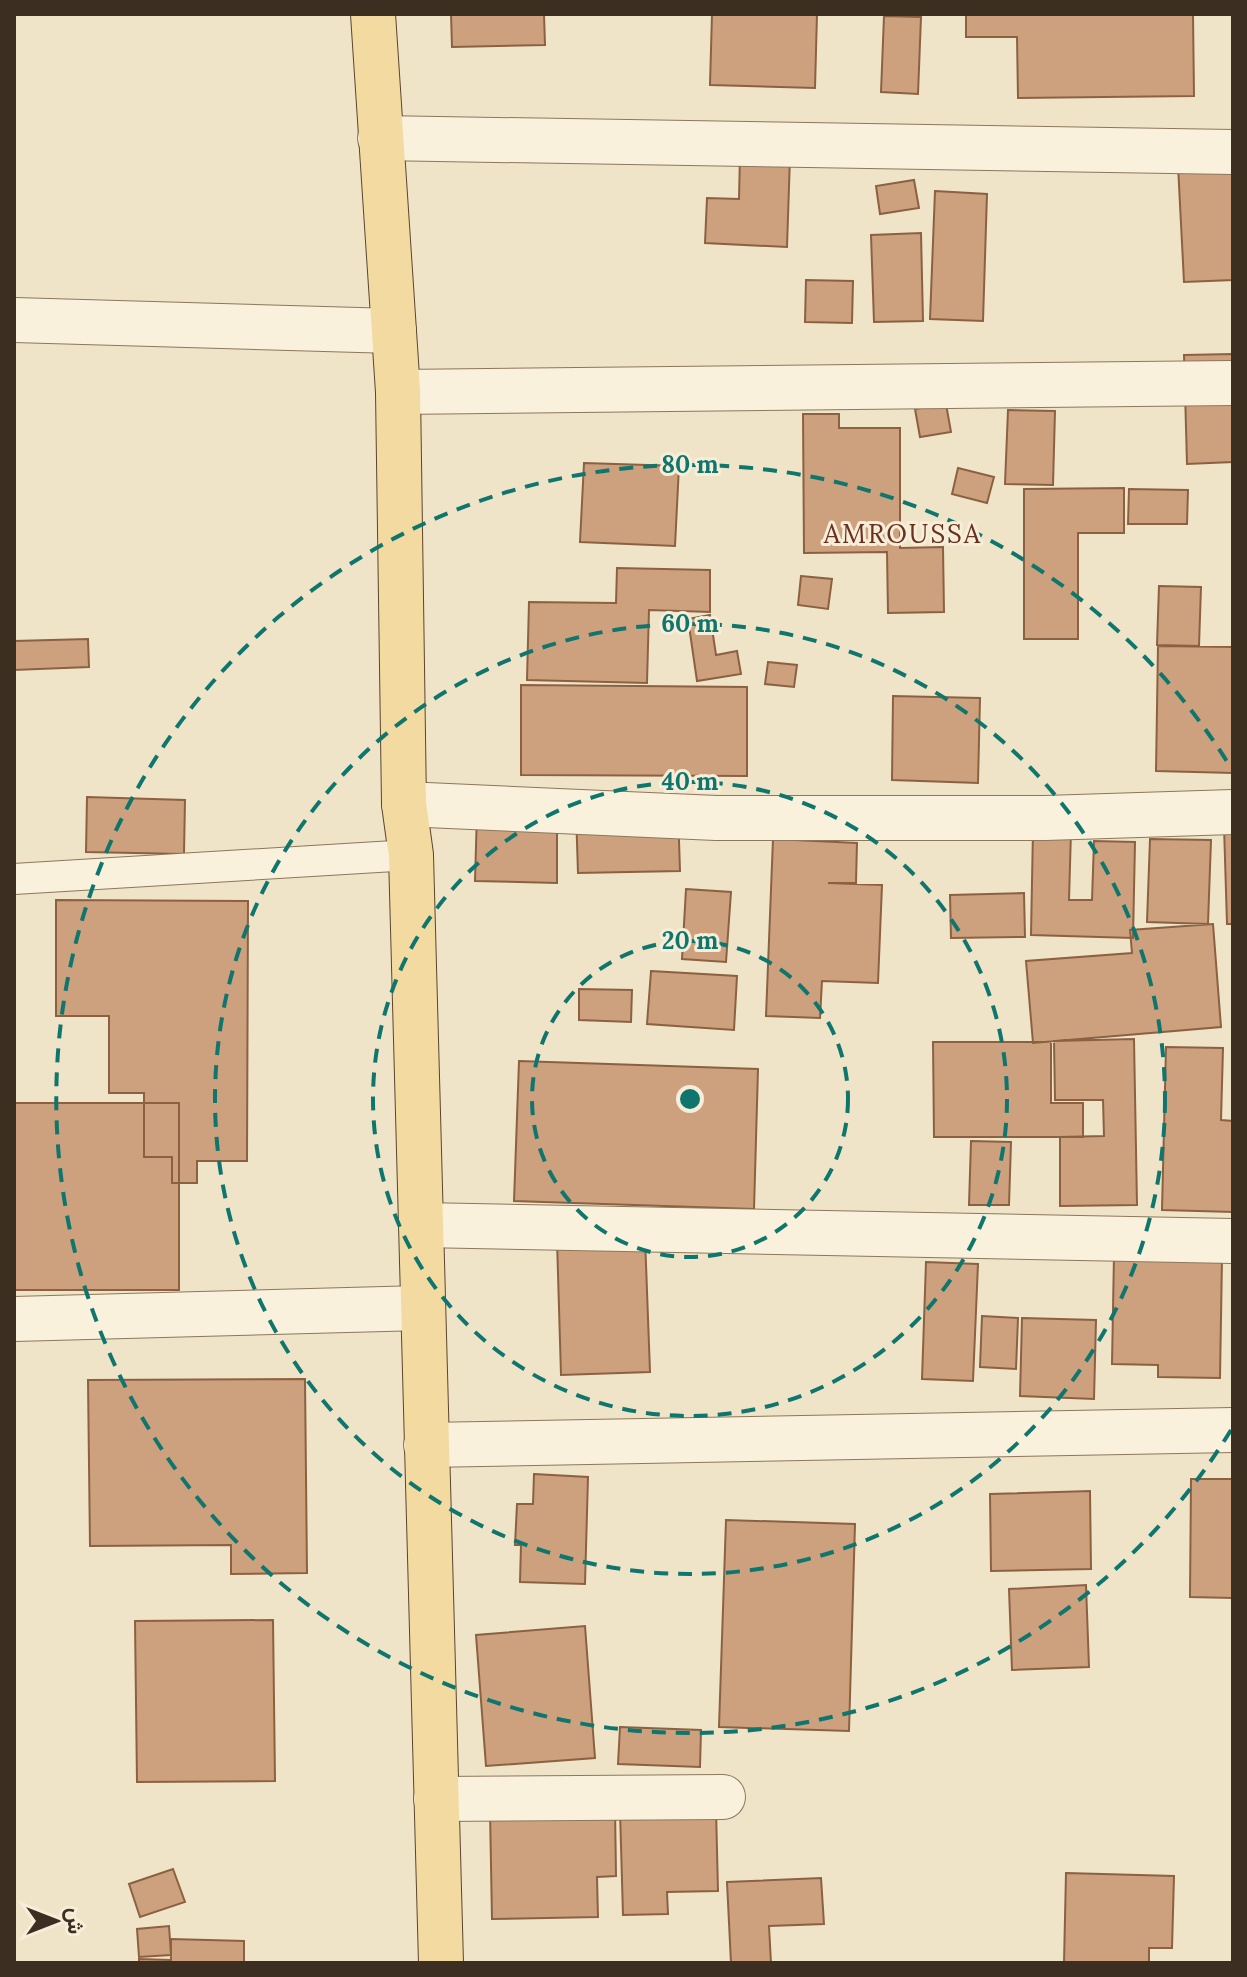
<svg xmlns="http://www.w3.org/2000/svg" width="1247" height="1977" viewBox="0 0 1247 1977" font-family="Lora,Vazirmatn,serif">
<rect width="100%" height="100%" fill="#efe4c8"/>
<path fill="#cda17e" stroke="#8b6142" stroke-width="2" d="M 451,14 L 544,14 L 545,45 L 452,47 Z
M 712,14 L 817,14 L 815,88 L 710,85 Z
M 966,14 L 1193,14 L 1194,96 L 1018,98 L 1017,37 L 966,37 Z
M 884,16 L 921,17 L 918,94 L 881,92 Z
M 1233,144 L 1233,280 L 1184,282 L 1177,146 Z
M 740,155 L 790,157 L 787,247 L 705,243 L 707,198 L 739,199 Z
M 914,180 L 919,208 L 880,214 L 876,186 Z
M 935,191 L 987,194 L 983,321 L 930,319 Z
M 921,233 L 923,321 L 874,322 L 871,235 Z
M 806,280 L 853,281 L 852,323 L 805,322 Z
M 1233,354 L 1233,462 L 1187,464 L 1184,355 Z
M 946,404 L 951,432 L 920,437 L 915,409 Z
M 1008,410 L 1055,411 L 1053,485 L 1005,484 Z
M 803,414 L 839,414 L 839,428 L 900,428 L 900,548 L 943,547 L 944,612 L 888,613 L 887,552 L 804,553 Z
M 584,463 L 679,466 L 675,546 L 580,542 Z
M 958,468 L 994,477 L 987,503 L 952,494 Z
M 1124,488 L 1124,533 L 1078,533 L 1078,639 L 1024,639 L 1024,489 Z
M 1129,489 L 1188,490 L 1187,524 L 1128,524 Z
M 617,568 L 710,570 L 710,612 L 649,610 L 647,683 L 527,680 L 529,602 L 616,603 Z
M 801,576 L 832,579 L 828,609 L 798,605 Z
M 1159,586 L 1201,587 L 1199,646 L 1157,645 Z
M 710,615 L 716,655 L 737,651 L 741,674 L 697,681 L 688,619 Z
M 88,639 L 89,667 L 14,670 L 14,641 Z
M 1158,646 L 1233,647 L 1233,773 L 1156,771 Z
M 768,662 L 797,665 L 794,687 L 765,684 Z
M 521,685 L 747,687 L 747,776 L 521,775 Z
M 893,696 L 980,698 L 978,783 L 892,780 Z
M 87,797 L 185,800 L 184,854 L 86,852 Z
M 678,810 L 680,871 L 578,873 L 576,812 Z
M 477,812 L 557,814 L 557,883 L 475,881 Z
M 1224,826 L 1233,826 L 1233,924 L 1227,924 Z
M 1033,829 L 1071,831 L 1069,900 L 1092,900 L 1094,841 L 1135,842 L 1133,938 L 1031,935 Z
M 773,839 L 857,843 L 856,883 L 828,883 L 882,885 L 878,983 L 822,981 L 820,1018 L 766,1016 Z
M 1150,839 L 1211,840 L 1208,924 L 1147,922 Z
M 686,889 L 731,892 L 726,962 L 682,959 Z
M 1024,893 L 1025,937 L 951,938 L 950,895 Z
M 56,900 L 248,901 L 247,1161 L 197,1161 L 197,1183 L 172,1183 L 172,1157 L 144,1157 L 144,1093 L 109,1093 L 109,1016 L 56,1016 Z
M 1213,924 L 1221,1027 L 1033,1043 L 1026,961 L 1132,953 L 1130,930 Z
M 651,971 L 737,976 L 734,1030 L 647,1024 Z
M 579,989 L 632,990 L 631,1022 L 579,1020 Z
M 1134,1039 L 1137,1205 L 1060,1206 L 1060,1137 L 1104,1136 L 1103,1100 L 1055,1100 L 1054,1041 Z
M 933,1042 L 1051,1042 L 1051,1103 L 1083,1103 L 1083,1137 L 934,1137 Z
M 1166,1047 L 1223,1048 L 1221,1120 L 1233,1121 L 1233,1212 L 1162,1210 Z
M 519,1061 L 758,1069 L 754,1209 L 514,1201 Z
M 14,1103 L 179,1103 L 179,1290 L 14,1290 Z
M 971,1141 L 1011,1142 L 1009,1205 L 969,1205 Z
M 645,1237 L 650,1372 L 561,1375 L 557,1240 Z
M 1114,1255 L 1222,1258 L 1220,1378 L 1158,1377 L 1158,1365 L 1112,1364 Z
M 926,1262 L 978,1264 L 973,1381 L 922,1379 Z
M 982,1316 L 1018,1318 L 1016,1369 L 980,1367 Z
M 1022,1318 L 1096,1320 L 1094,1399 L 1020,1396 Z
M 305,1379 L 307,1573 L 231,1574 L 231,1545 L 90,1546 L 88,1380 Z
M 534,1474 L 588,1477 L 585,1584 L 520,1582 L 521,1545 L 515,1545 L 517,1504 L 533,1504 Z
M 1191,1479 L 1233,1479 L 1233,1598 L 1190,1597 Z
M 1090,1491 L 1091,1569 L 991,1571 L 990,1494 Z
M 726,1520 L 855,1524 L 849,1731 L 719,1727 Z
M 1086,1585 L 1089,1667 L 1012,1670 L 1009,1589 Z
M 273,1620 L 275,1781 L 137,1782 L 135,1621 Z
M 585,1626 L 595,1758 L 486,1766 L 476,1635 Z
M 620,1727 L 701,1730 L 700,1767 L 618,1764 Z
M 615,1808 L 616,1876 L 597,1877 L 598,1917 L 492,1919 L 490,1811 Z
M 716,1809 L 718,1891 L 667,1892 L 668,1914 L 623,1915 L 620,1811 Z
M 173,1869 L 185,1902 L 140,1917 L 129,1884 Z
M 1066,1873 L 1174,1876 L 1172,1948 L 1149,1948 L 1149,1963 L 1064,1963 Z
M 821,1878 L 824,1924 L 769,1926 L 771,1963 L 731,1963 L 727,1882 Z
M 169,1926 L 171,1955 L 139,1957 L 137,1929 Z
M 171,1939 L 244,1941 L 244,1963 L 139,1963 L 139,1959 L 171,1960 Z"/>
<g fill="none" stroke-linecap="round" stroke-linejoin="round">
<g stroke="#8c775c" stroke-width="32">
<path id="lane" d="M 14,879 L 411,855"/>
</g>
<g stroke="#8c775c" stroke-width="46">
<path id="street" d="M 380,138 L 1233,152
M 14,320 L 394,331
M 398,392 L 1233,383
M 404,804 L 716,818 L 1045,818 L 1233,812
M 421,1225 L 1233,1241
M 14,1319 L 422,1308
M 426,1445 L 1233,1430
M 436,1799 L 723,1797"/>
</g>
<g stroke="#5a4530" stroke-width="46">
<path id="primary" d="M 373,14 L 398,392 L 404,804 L 411,855 L 441,1963"/>
</g>
<use href="#lane" stroke="#f9f1dc" stroke-width="30"/>
<use href="#street" stroke="#f9f1dc" stroke-width="44"/>
<use href="#primary" stroke="#f2daa0" stroke-width="44"/>
</g>
<g fill="none" stroke="#0f766e" stroke-width="4" stroke-dasharray="14 10">
<circle cx="690" cy="1099" r="158"/>
<circle cx="690" cy="1099" r="317"/>
<circle cx="690" cy="1099" r="475"/>
<path d="M1231 1430A634 634 0 1 1 1231 768"/>
</g>
<g text-anchor="middle" dominant-baseline="central" stroke-width="6" stroke-linejoin="round" paint-order="stroke">
<g font-size="26" letter-spacing="2" fill="#69301f" stroke="#f6eed8">
<text x="903" y="533">AMROUSSA</text>
</g>
</g>
<circle cx="690" cy="1099" r="12" fill="#0f766e" stroke="#f6eed8" stroke-width="4"/>
<g font-size="24" text-anchor="middle" font-weight="bold" fill="#0f766e" stroke="#f6eed8" stroke-width="6" stroke-linejoin="round" paint-order="stroke">
<text x="690" y="473">80 m</text>
<text x="690" y="632">60 m</text>
<text x="690" y="790">40 m</text>
<text x="690" y="949">20 m</text>
</g>
<rect width="1247" height="1977" fill="none" stroke="#3c2e20" stroke-width="32"/>
<g transform="translate(56 1921) rotate(90)" stroke="#f6eed8" stroke-width="6" paint-order="stroke">
<path d="M0-6L14 30L0 20L-14 30Z" fill="#3c2e20"/>
<text y="-12" font-size="22" font-weight="bold" text-anchor="middle" fill="#3c2e20">ش</text>
</g>
</svg>
